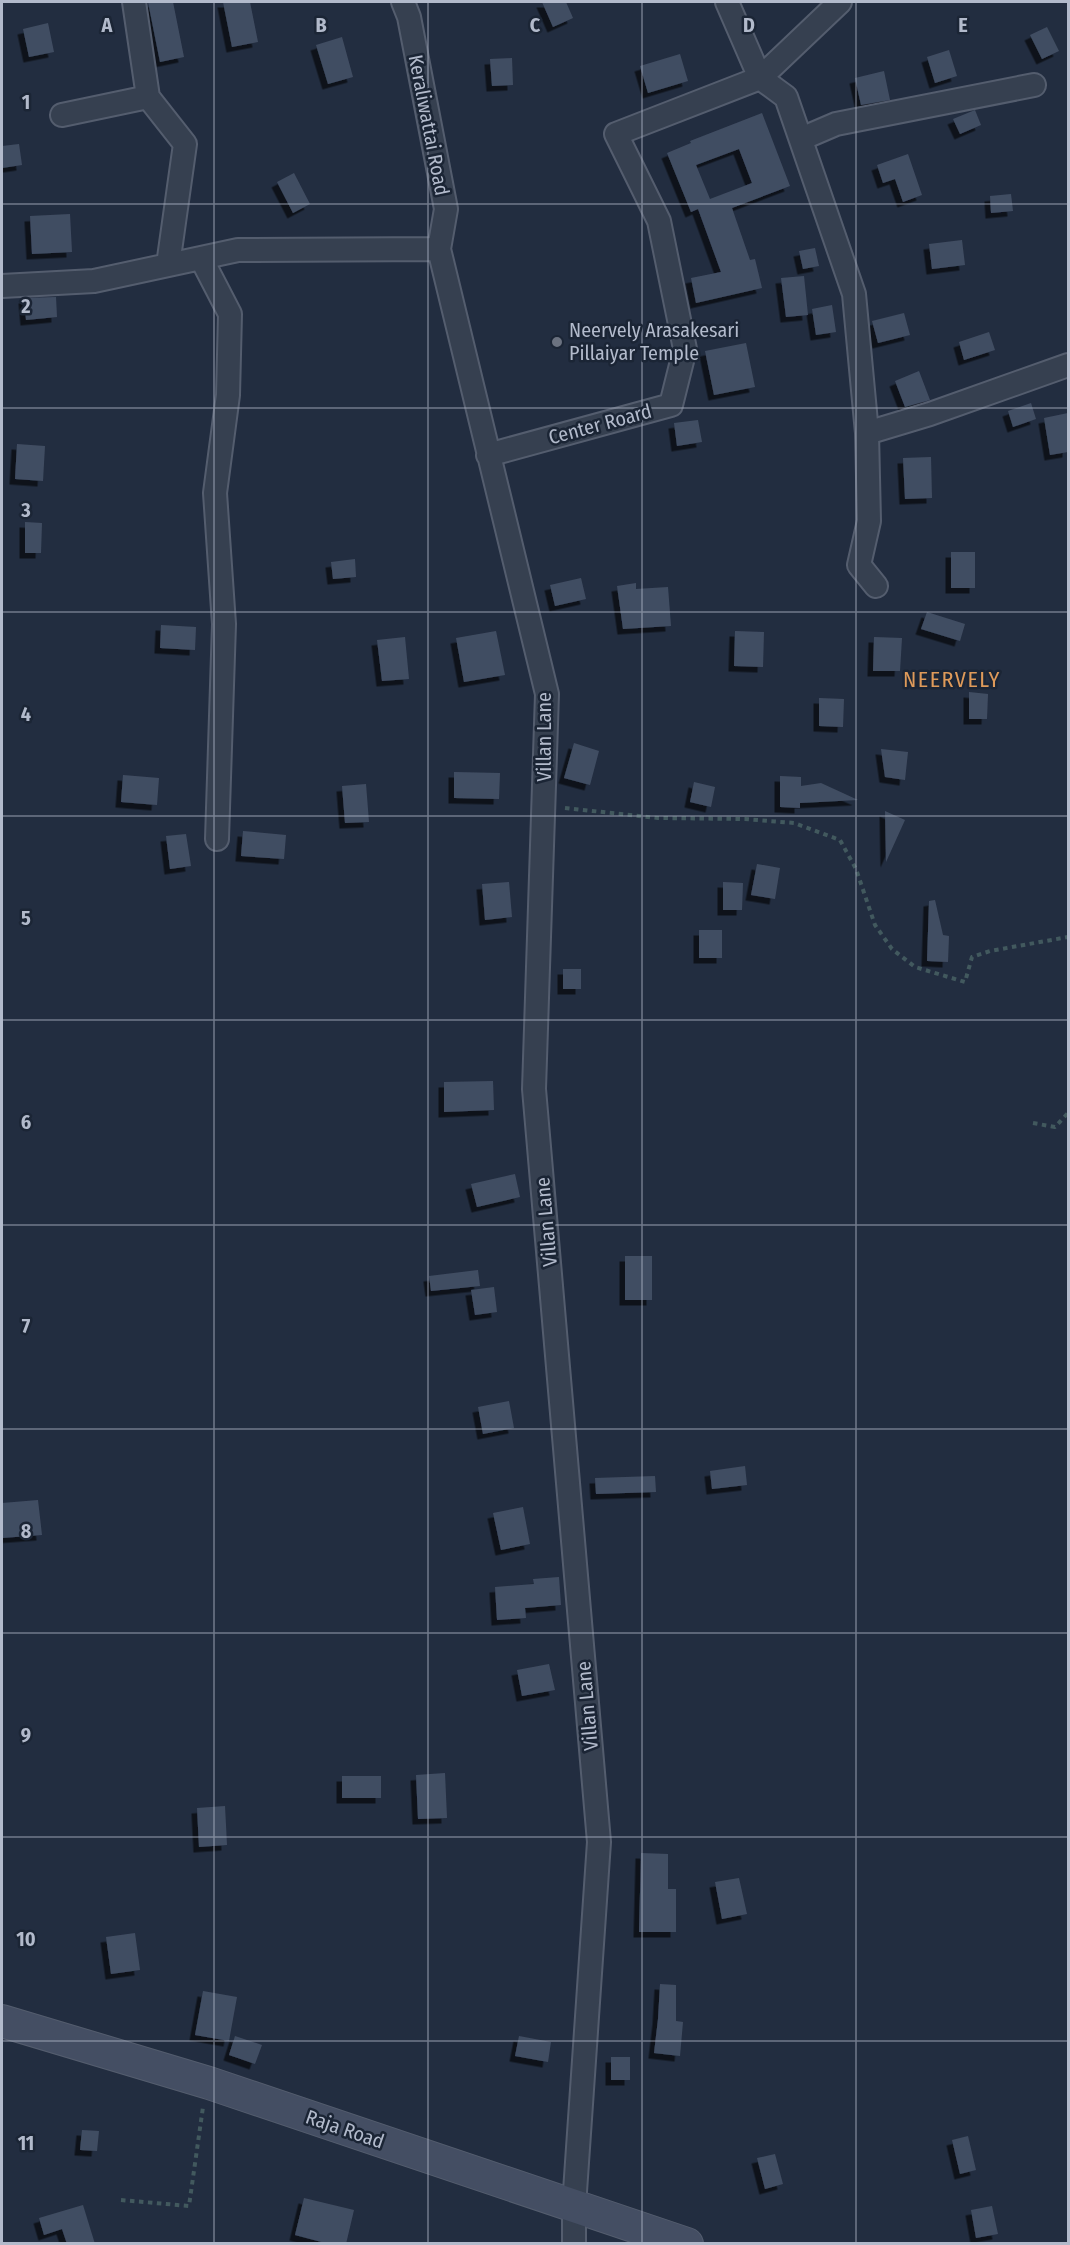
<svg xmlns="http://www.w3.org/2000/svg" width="1070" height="2245" viewBox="0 0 1070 2245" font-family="'Fira Sans Condensed',sans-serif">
<defs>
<filter id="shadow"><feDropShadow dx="-5.5" dy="5.5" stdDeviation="0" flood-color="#0009"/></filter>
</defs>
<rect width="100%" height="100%" fill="#222d40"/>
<path fill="#414d62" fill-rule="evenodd" filter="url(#shadow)" d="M 148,2 L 173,2 L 184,57 L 160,62 Z
M 223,2 L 250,2 L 258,42 L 232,47 Z
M 542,2 L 566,2 L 573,18 L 553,27 Z
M 48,23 L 54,52 L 29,57 L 23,29 Z
M 1047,27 L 1059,51 L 1042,59 L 1030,35 Z
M 342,37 L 353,77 L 328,84 L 316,45 Z
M 949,50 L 957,76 L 935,83 L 927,57 Z
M 680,54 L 688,81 L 648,93 L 640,66 Z
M 512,58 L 513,85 L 492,86 L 490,59 Z
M 884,71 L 890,100 L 861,105 L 855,78 Z
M 975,110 L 981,125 L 960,134 L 953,119 Z
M 762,113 L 790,186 L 732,208 L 750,260 L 755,259 L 762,288 L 696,303 L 691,278 L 721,272 L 698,209 L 691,212 L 667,153 L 691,143 L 690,141 ZM 739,149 L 752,183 L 710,199 L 696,165 Z
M 19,144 L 22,165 L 2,168 L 2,146 Z
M 908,154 L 922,195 L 903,202 L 895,179 L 883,183 L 877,165 Z
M 294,173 L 310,204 L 293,213 L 277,182 Z
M 1011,194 L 1013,211 L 991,213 L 990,196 Z
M 70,214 L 72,252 L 32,254 L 30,216 Z
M 962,240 L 965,265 L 932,269 L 929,244 Z
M 815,248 L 819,266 L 803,269 L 799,251 Z
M 804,276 L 808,315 L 786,317 L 781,278 Z
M 56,297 L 57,317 L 26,320 L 24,298 Z
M 832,305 L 836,332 L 816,335 L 812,309 Z
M 904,313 L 910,335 L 878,343 L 872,321 Z
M 989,332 L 995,350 L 964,360 L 959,342 Z
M 746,343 L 755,387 L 714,395 L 705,351 Z
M 919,371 L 930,400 L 905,407 L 895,381 Z
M 1031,403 L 1036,419 L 1013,427 L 1008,411 Z
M 1068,413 L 1068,452 L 1050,455 L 1044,418 Z
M 698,420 L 702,442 L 677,446 L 674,423 Z
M 17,444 L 45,446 L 43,481 L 15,479 Z
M 931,457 L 932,498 L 905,499 L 903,458 Z
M 25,522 L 42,523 L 41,553 L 25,553 Z
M 951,552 L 975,552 L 975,588 L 951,588 Z
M 355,559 L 356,577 L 333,579 L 331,562 Z
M 581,578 L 586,599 L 555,606 L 550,585 Z
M 636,583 L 636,589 L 668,587 L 671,626 L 623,629 L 617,586 Z
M 927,612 L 965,624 L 960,641 L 921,629 Z
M 161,625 L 196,627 L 195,650 L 160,648 Z
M 496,631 L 505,675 L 464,682 L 456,638 Z
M 735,631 L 764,632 L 763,667 L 734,666 Z
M 405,637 L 409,679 L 382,681 L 377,640 Z
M 874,637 L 902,638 L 900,671 L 873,671 Z
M 969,692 L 988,694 L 987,719 L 969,719 Z
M 819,698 L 844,699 L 843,727 L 819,726 Z
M 574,743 L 599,751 L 590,785 L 564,778 Z
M 881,749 L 908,752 L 905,780 L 885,777 Z
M 454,772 L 500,773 L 499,799 L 454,798 Z
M 123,775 L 159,778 L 157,805 L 121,802 Z
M 780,776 L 801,777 L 801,786 L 821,783 L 858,800 L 800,803 L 800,808 L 780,807 Z
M 694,782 L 715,787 L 711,807 L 690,802 Z
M 366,784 L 369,822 L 345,823 L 342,786 Z
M 885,811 L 905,820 L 886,862 Z
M 243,831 L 286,835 L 284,859 L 241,856 Z
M 186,834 L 191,866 L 170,869 L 166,836 Z
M 757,864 L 780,868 L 775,899 L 751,895 Z
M 509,882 L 512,917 L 485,920 L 482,884 Z
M 723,882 L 743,883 L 742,910 L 723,910 Z
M 935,900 L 943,935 L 949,936 L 948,962 L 927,961 L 929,901 Z
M 699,930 L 722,930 L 722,958 L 699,958 Z
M 563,969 L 581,969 L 581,989 L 563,989 Z
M 493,1081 L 494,1110 L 444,1112 L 444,1082 Z
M 515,1174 L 520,1197 L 477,1207 L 471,1184 Z
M 625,1256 L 652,1256 L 652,1300 L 625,1300 Z
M 478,1270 L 480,1286 L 431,1291 L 429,1276 Z
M 494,1287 L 497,1312 L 475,1315 L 471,1290 Z
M 509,1401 L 514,1428 L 483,1434 L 478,1407 Z
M 745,1466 L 747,1485 L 712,1489 L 710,1471 Z
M 655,1476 L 656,1492 L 596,1494 L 595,1478 Z
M 38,1500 L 42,1535 L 2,1538 L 2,1503 Z
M 523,1507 L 530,1544 L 501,1550 L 493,1513 Z
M 559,1577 L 561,1605 L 525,1608 L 526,1618 L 497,1620 L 495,1587 L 534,1584 L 533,1579 Z
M 549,1664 L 555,1690 L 522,1696 L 517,1670 Z
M 445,1773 L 447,1818 L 418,1819 L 416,1775 Z
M 342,1776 L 381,1776 L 381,1798 L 342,1798 Z
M 225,1806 L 227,1845 L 199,1847 L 197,1808 Z
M 641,1853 L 668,1854 L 668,1889 L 676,1889 L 676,1932 L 639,1932 Z
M 739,1878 L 747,1914 L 722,1919 L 715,1882 Z
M 135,1933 L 140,1970 L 111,1974 L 106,1937 Z
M 660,1984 L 676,1985 L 676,2021 L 683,2022 L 680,2056 L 654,2053 L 658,2019 Z
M 203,1991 L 237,1997 L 229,2041 L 195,2035 Z
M 235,2036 L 262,2045 L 255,2064 L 229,2055 Z
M 519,2036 L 551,2042 L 548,2062 L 515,2056 Z
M 611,2057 L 630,2057 L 630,2080 L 611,2080 Z
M 82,2130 L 99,2131 L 97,2151 L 80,2150 Z
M 968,2136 L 976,2170 L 960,2174 L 952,2140 Z
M 775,2154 L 783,2184 L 765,2189 L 757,2158 Z
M 304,2198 L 354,2210 L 346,2244 L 329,2244 L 295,2235 Z
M 83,2205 L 95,2244 L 67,2244 L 62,2229 L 44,2235 L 39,2218 Z
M 992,2206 L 998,2234 L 976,2238 L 971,2210 Z"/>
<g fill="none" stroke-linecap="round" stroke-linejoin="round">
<g stroke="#545d6e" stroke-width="26">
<path id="street" d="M 134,2 L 148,97
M 403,2 L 409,17 L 446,209 L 439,249 L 547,694 L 534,1089 L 599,1842 L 574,2206 L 574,2244
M 727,2 L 760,78 L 786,97 L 854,294 L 867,433 L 930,414 L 1068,365
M 62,115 L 148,97 L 185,144 L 168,265
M 801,139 L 836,124 L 1034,85
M 201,258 L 230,314 L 228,395 L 215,493 L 224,624 L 217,839
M 2,286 L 94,281 L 238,250 L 439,249
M 867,433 L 869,521 L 859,565 L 876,586
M 488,455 L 671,405 L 685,349 L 659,221 L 616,134 L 760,78 L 840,2"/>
</g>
<g stroke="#545d6e" stroke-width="34">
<path id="secondary" d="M 2,2021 L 209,2083 L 687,2244"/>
</g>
<path stroke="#42595e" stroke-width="4" stroke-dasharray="4.5 4.5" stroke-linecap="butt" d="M 565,808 L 658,818 L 745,819 L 794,823 L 840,840 L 856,869 L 875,925 L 892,949 L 915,967 L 965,982 L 972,957 L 990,951 L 1068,937
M 1033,1123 L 1055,1127 L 1068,1113
M 121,2200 L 189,2206 L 203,2107"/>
<use href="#street" stroke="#364050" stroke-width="22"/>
<use href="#secondary" stroke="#444e63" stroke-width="32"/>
</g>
<path fill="none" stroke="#b2bacb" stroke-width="1.5" stroke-opacity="0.55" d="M 214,2 L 214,2244M 428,2 L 428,2244M 642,2 L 642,2244M 856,2 L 856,2244M 2,204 L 1068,204M 2,408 L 1068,408M 2,612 L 1068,612M 2,816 L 1068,816M 2,1020 L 1068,1020M 2,1225 L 1068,1225M 2,1429 L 1068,1429M 2,1633 L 1068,1633M 2,1837 L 1068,1837M 2,2041 L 1068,2041"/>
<circle fill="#6b7280" stroke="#1b2535" stroke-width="2" cx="557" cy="342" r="6"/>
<g text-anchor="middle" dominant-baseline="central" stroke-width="5" stroke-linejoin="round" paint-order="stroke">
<g font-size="20" fill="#b2bacb" stroke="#1b2535">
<text transform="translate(429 125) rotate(79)">Keraliwattai Road</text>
<text transform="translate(600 424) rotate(-15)">Center Roard</text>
<text transform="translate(544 737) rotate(-90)">Villan Lane</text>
<text transform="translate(546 1222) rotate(-95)">Villan Lane</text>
<text transform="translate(587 1706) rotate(-95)">Villan Lane</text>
<text transform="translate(345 2129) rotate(19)">Raja Road</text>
</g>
<g font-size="20" fill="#b2bacb" stroke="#1b2535" text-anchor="start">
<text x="569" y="330">Neervely Arasakesari<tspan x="569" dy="23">Pillaiyar Temple</tspan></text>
</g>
<g font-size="22" letter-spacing="1.5" fill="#de9a5a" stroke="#1b2535">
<text x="952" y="679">NEERVELY</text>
</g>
</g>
<g font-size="20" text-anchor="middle" font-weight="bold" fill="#b2bacb" stroke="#1b2535" stroke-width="5" stroke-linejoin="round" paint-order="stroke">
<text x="107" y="32">A</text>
<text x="321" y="32">B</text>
<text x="535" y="32">C</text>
<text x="749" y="32">D</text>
<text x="963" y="32">E</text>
<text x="26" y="109">1</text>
<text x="26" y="313">2</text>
<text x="26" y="517">3</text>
<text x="26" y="721">4</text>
<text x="26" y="925">5</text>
<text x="26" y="1129">6</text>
<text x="26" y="1333">7</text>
<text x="26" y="1538">8</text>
<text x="26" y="1742">9</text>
<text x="26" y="1946">10</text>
<text x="26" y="2150">11</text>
</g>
<rect width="1070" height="2245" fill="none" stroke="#b2bacb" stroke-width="6"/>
</svg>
